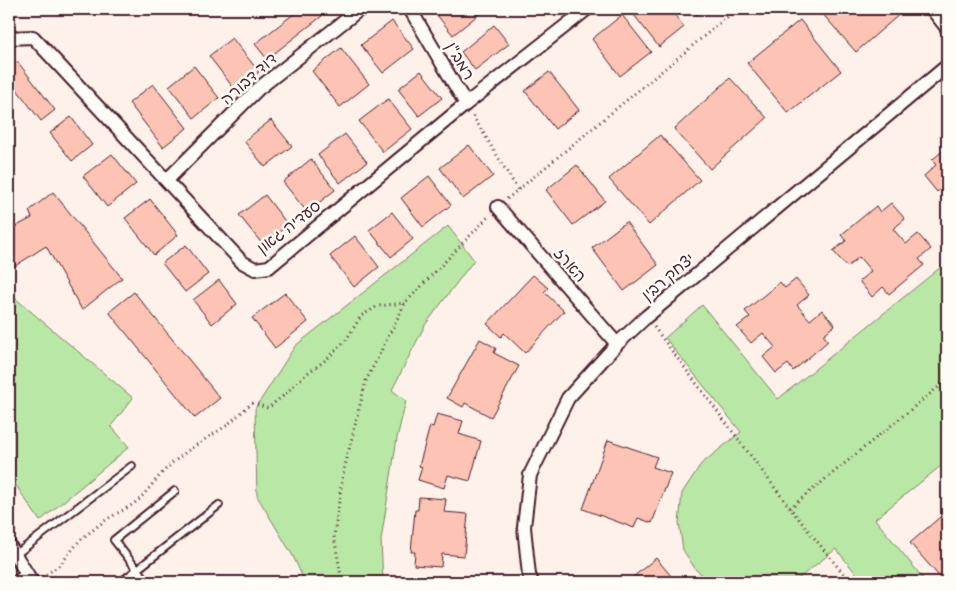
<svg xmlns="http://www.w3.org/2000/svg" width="956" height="591" viewBox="0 0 956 591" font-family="Pangolin,'Playpen Sans Hebrew',sans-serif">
<rect width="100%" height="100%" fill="#fdf1ea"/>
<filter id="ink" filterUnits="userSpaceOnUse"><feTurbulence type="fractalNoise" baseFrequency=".02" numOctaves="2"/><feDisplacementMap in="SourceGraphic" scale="10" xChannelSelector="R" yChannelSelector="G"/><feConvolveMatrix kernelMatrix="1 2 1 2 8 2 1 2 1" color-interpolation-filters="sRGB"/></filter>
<g filter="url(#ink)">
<path fill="#b8e7a6" stroke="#818368" d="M 448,226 L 474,260 L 425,325 L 392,390 L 406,401 L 397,438 L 381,540 L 383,582 L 305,582 L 293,556 L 257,496 L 255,409 L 295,346 Z
M 947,262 L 947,461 L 875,519 L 926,582 L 863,582 L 836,549 L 794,582 L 712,582 L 696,570 L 683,550 L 679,523 L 682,493 L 701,464 L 741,432 L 665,338 L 702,305 L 778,399 Z
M 9,293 L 133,398 L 111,426 L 129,447 L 40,521 L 9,475 Z"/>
<path fill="#fdc3b4" stroke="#4a1f2b" d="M 78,9 L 121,9 L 121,12 L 78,14 Z
M 145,9 L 181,9 L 181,10 L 145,10 Z
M 300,9 L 316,9 L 322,16 L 267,59 L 255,44 Z
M 432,9 L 481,9 L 483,11 L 453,35 Z
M 642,9 L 670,9 L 684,27 L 659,47 L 634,15 Z
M 691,9 L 704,9 L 696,15 Z
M 822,9 L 899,9 L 902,12 L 856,52 L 820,11 Z
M 622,15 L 651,52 L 620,76 L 592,39 Z
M 800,20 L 841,71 L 788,113 L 747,63 Z
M 392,21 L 414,49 L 383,73 L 361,45 Z
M 494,25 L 509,44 L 475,70 L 461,52 Z
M 232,38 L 259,72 L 235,90 L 209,56 Z
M 341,48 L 369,84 L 340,107 L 312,71 Z
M 17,61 L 55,110 L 41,121 L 9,79 L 9,68 Z
M 194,66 L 219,98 L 194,118 L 169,86 Z
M 421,71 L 442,98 L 419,116 L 398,89 Z
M 549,72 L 579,110 L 555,129 L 525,91 Z
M 730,78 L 767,118 L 710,169 L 674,129 Z
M 153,84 L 187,128 L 163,147 L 129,103 Z
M 388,99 L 412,129 L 383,152 L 359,121 Z
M 71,117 L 92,145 L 72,161 L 50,133 Z
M 271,120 L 292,146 L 265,167 L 244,141 Z
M 345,134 L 367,162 L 340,183 L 318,155 Z
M 660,135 L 700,180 L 649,225 L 609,179 Z
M 469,145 L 493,176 L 463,199 L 440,168 Z
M 947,147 L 947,183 L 937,192 L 924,176 L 936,165 L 932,160 Z
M 112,154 L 136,184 L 107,207 L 83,176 Z
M 311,159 L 335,190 L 307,212 L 283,182 Z
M 577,165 L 605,201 L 573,225 L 546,190 Z
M 429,176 L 451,205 L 423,227 L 401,198 Z
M 53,192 L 122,278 L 82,310 L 46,246 L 15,266 L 9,253 L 9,230 L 32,218 L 29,211 Z
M 265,195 L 288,225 L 263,245 L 239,215 Z
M 150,199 L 178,235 L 154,255 L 125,218 Z
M 891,203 L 905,219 L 893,229 L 906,244 L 918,234 L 931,249 L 919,259 L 924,265 L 889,294 L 883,287 L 872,297 L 859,281 L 871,271 L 859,257 L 847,267 L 833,251 L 846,241 L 841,235 L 876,206 L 880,212 Z
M 392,212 L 413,239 L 391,257 L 369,230 Z
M 626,222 L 658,265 L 624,291 L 592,248 Z
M 355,236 L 379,267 L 354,287 L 330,256 Z
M 186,245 L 208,274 L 185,292 L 162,263 Z
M 533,275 L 548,288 L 544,292 L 564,311 L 525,353 L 504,333 L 501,337 L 487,324 Z
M 796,279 L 809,295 L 797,305 L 810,320 L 822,310 L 835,325 L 823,335 L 828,341 L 793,371 L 788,364 L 776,373 L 763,357 L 775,347 L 763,333 L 751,343 L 737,327 L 750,317 L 745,311 L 780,282 L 785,288 Z
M 219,280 L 237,304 L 212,324 L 193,300 Z
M 134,292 L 220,398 L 195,418 L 109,312 Z
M 285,293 L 308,322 L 275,348 L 252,318 Z
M 480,339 L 496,348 L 494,353 L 519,366 L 491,417 L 465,403 L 463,407 L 447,398 Z
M 437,414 L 463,421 L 459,434 L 481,441 L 470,481 L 448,475 L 444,488 L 418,480 L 422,467 L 419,466 L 430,426 L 433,427 Z
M 608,440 L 657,457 L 653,467 L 671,473 L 652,523 L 638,518 L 634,528 L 583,509 Z
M 419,497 L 446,499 L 444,512 L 468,514 L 464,556 L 442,554 L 441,567 L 414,565 L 415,552 L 411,552 L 415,510 L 418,510 Z
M 947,511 L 947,582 L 944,582 L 910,543 Z
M 656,558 L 676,582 L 627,582 Z"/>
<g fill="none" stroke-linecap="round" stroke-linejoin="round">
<g stroke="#4a1f2b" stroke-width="10">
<path id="lane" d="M 15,555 L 132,466
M 12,582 L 26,572
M 121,582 L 219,505
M 147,582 L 114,540 L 175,491"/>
</g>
<g stroke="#4a1f2b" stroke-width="16">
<path id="street" d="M 410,9 L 466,104
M 932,9 L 947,28
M 9,38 L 33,37 L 242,262 L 255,269 L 269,267 L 466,104 L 587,9
M 167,180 L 258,89 L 360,9
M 498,207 L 617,344
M 9,545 L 32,582
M 532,582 L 529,575 L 524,527 L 530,475 L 568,398 L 617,344 L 646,317 L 947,66"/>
</g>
<path stroke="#4a1f2b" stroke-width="3" stroke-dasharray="1 4" stroke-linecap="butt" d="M 473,116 L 518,190
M 507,199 L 737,9
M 654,327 L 790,508 L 850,582
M 790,508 L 947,380
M 42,577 L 60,565 L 80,540 L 107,519 L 132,505 L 140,499 L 161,474 L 172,463 L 190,449 L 226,426 L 252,403 L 268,408 L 283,396 L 305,375 L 327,359 L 346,340 L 361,316 L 378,306 L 405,303
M 342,582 L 334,536 L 343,474 L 366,381 L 405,303 L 489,216"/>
<use href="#lane" stroke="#fdfcf7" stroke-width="6"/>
<use href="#street" stroke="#fdfcf7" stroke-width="12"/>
</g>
</g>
<g text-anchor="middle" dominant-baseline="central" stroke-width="5" stroke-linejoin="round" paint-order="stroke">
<g font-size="16" fill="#4a1f2b" stroke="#fdfcf7">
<text transform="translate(460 61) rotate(60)">רמב"ן</text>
<text transform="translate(249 79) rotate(-42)">דוד דבורה</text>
<text transform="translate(289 227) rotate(-38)">סעדיה גאון</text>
<text transform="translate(570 265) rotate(49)">הארז</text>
<text transform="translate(668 277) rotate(-40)">יצחק רבין</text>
</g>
</g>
<rect width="956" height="591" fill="none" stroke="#fdfcf7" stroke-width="30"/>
<rect x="15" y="15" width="926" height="561" fill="none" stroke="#4a1f2b" stroke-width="2" filter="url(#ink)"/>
</svg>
